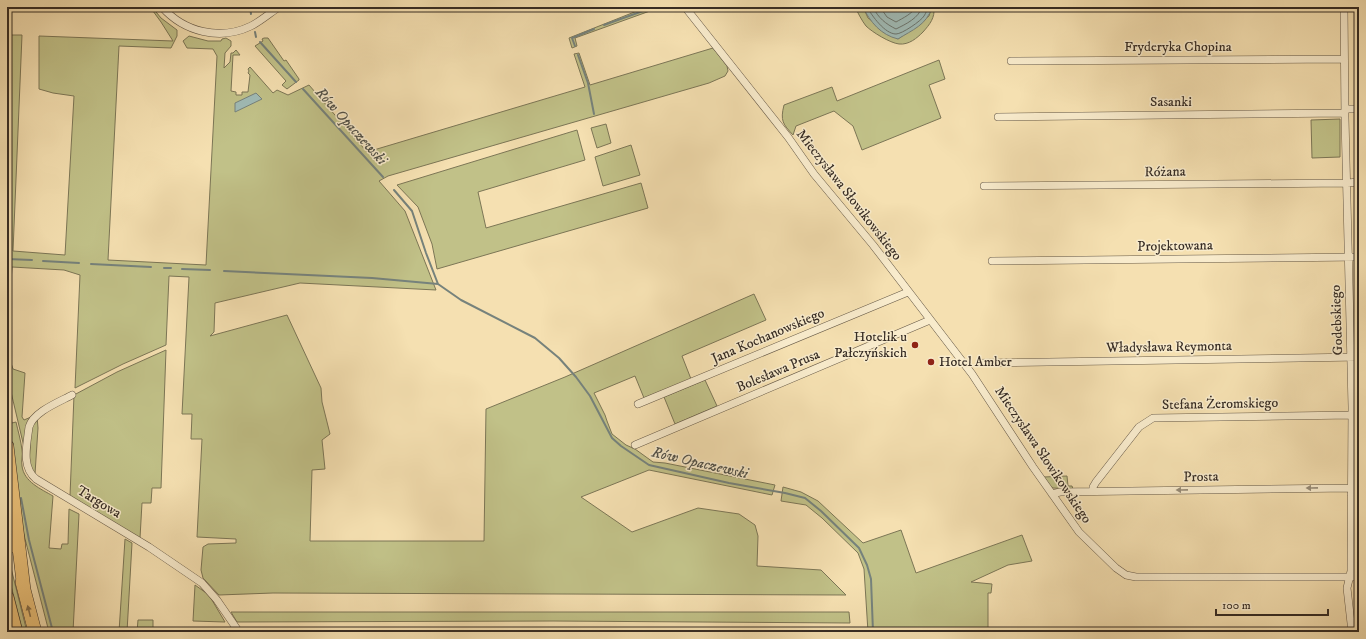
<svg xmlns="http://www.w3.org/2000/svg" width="1366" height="639" viewBox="0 0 1366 639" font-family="'IM FELL DW Pica',serif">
<rect width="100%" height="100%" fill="#f5e0b1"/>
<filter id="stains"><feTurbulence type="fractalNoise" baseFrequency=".005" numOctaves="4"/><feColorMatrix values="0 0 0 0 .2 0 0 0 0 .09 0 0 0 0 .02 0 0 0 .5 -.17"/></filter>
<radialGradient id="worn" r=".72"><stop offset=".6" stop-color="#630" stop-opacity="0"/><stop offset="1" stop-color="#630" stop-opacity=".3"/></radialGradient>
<path fill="#c1c188" stroke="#7c7656" d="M 150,7 L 152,7 L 161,18 L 177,30 L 177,36 L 171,48 L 119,46 L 108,260 L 206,265 L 217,56 L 213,49 L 187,48 L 183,41 L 189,36 L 208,41 L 221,41 L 222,39 L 226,38 L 231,41 L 231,46 L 225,53 L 224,68 L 230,62 L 231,53 L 233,53 L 236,50 L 240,55 L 233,55 L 231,91 L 236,92 L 236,95 L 242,95 L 242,92 L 248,92 L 250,75 L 248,73 L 249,71 L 248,69 L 250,67 L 273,93 L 277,90 L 288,95 L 309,85 L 367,152 L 585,87 L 574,54 L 579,53 L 590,85 L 713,48 L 727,66 L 728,71 L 725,76 L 709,83 L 388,176 L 379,181 L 405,211 L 436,290 L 300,283 L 215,303 L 214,332 L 210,336 L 287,315 L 321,388 L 322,402 L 330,434 L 322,440 L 325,469 L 312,470 L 310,541 L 484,541 L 486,409 L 565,377 L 754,294 L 766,320 L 682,356 L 691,379 L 644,398 L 635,376 L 594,393 L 605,415 L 607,421 L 612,434 L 626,445 L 635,449 L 653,462 L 665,463 L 775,485 L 772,495 L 649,470 L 581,497 L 632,532 L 698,508 L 739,514 L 755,525 L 758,536 L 757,566 L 821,570 L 846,595 L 273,593 L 219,595 L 203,578 L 201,570 L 203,547 L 208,544 L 236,543 L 236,539 L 197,537 L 202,439 L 191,439 L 192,414 L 182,414 L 189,277 L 169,276 L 166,345 L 123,364 L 75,388 L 80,275 L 64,270 L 12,267 L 7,343 L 7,35 L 22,35 L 13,251 L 65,255 L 74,96 L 53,93 L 39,89 L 39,36 L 173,41 L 161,22 Z
M 647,7 L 661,7 L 575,38 L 577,46 L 572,48 L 569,38 Z
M 855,7 L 863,7 L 868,18 L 898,39 L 929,16 L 932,7 L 934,7 C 935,18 930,24 923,32 C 917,38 909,45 899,44 C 890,43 872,32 866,26 C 862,21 858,13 855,7 Z
M 264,38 L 268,38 L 284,61 L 286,60 L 299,79 L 299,80 L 287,89 L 282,85 L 286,81 L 255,46 L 263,41 L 262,39 Z
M 939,60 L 945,79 L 929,85 L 941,118 L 862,150 L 853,126 L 834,111 L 796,126 L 793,135 C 783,124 780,121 784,105 L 832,87 L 837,101 Z
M 1340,119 L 1340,157 L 1312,158 L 1311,120 Z
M 606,124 L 611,143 L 597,148 L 591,128 Z
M 577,130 L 585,160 L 478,192 L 486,228 L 641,183 L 648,208 L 437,269 L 432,244 L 418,207 L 397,185 Z
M 631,145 L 640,175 L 603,186 L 595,157 Z
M 166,350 L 161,488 L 152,488 L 151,503 L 142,503 L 140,538 L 70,496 L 74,395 L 117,372 Z
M 7,351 L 13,369 L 25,373 L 22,417 L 24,420 L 31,417 L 24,447 L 7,375 Z
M 705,380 L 717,406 L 675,424 L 664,397 Z
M 7,404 L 12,423 L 16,422 C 18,431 21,441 22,450 C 23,455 21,461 22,466 C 24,482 41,489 53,496 L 49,548 L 61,549 L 62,544 L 68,544 L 69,509 L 79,514 L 73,632 L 49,632 L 23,531 L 10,441 Z
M 37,416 L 38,428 L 35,474 L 29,465 L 31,428 Z
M 1067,476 L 1068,486 L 1072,486 L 1073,489 L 1053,488 L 1051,487 L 1044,477 Z
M 783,487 L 801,492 L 818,501 L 863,543 L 901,530 L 916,573 L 1022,535 L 1032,561 L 1008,565 L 971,582 L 992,584 L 991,593 L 988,593 L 988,632 L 868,632 L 864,569 L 858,553 L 822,518 L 806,505 L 781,501 Z
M 125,539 L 132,543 L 127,632 L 119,632 Z
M 7,552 L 27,632 L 23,632 L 7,570 Z
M 195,585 L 209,595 L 225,622 L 193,621 Z
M 231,612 L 849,612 L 850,623 L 553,621 L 237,622 Z
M 138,620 L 153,620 L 153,632 L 137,632 Z"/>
<path fill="#a0bbb6" stroke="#76827c" d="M 863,7 L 932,7 C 927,25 912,30 898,39 C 881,35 870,22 863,7 Z
M 256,93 L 262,99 L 235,112 L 235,103 Z"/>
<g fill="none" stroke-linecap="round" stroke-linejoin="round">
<path stroke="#6b746d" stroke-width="1" d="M 867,7 C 872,16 885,34 896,34 C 902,34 921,21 924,16 C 926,13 927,10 928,7
M 873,7 C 878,18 886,24 896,29 C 906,24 919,18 922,7
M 880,7 L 887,17 L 896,22 C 903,18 912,14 916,7"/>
<path stroke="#76827c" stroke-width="2" d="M 250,7 L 251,14
M 604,25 L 654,7
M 255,32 L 256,37
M 260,42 L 296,82
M 575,46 L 572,38 L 594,29
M 578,55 L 588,83 L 594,114
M 303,89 L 383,177
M 394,190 L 412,211 L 426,253 L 438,284 L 461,300 L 535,338 L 559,358 L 576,377 L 590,396 L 612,438 L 621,446 L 649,465 L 729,483 L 785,493 L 805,498 L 821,511 L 859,548 L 867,565 L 871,579 L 873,632
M 7,259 L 32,260
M 43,261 L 79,263
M 91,264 L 151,267
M 164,268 L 171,268
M 182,269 L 210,270
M 224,271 L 372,278 L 438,284
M 21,498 L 29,540 L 53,632"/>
<g stroke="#665947" stroke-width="8">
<path id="minor" d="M 162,7 C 184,32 220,41 251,26 C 261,21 270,13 279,7
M 685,7 L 788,137 L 814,174 L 873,245 L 972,374 L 1033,467 L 1079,532 L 1116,568 L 1126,575 L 1136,577 L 1359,577
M 1344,7 L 1345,118 L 1352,407 L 1351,571 L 1347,588 L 1352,632
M 1011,61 L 1344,59
M 1345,109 L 1359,109
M 998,117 L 1345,113
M 984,186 L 1347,183 L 1359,182
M 992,261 L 1359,257
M 980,363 L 1359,357
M 72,395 C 59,402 33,412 29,427 C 27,444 21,467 36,479 L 149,547 L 202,583 L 217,600 L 239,632
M 638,404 L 908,292
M 635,445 L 930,320
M 1093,491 L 1093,487 L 1096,482 L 1139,427 L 1153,418 L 1352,415 L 1359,414
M 1052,494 L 1060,492 L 1351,488
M 1351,494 L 1359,494"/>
</g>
<g stroke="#362c24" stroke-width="14">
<path id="motorway" d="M 7,446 L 24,590
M 7,524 L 13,546
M 22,582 L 35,632
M 7,597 L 16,632"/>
</g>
<use href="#minor" stroke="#f8ebcc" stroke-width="7"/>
<use href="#motorway" stroke="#eac078" stroke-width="13"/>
</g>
<defs><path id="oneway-solid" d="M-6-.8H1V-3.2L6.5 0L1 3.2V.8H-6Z"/></defs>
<g fill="#978c78">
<use href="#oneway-solid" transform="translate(1312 488) rotate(179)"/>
<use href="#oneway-solid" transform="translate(1182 490) rotate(179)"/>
</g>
<use fill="#876f4a" href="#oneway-solid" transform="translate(29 611) rotate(-104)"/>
<g fill="#8f2418" stroke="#f8ebcc" stroke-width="1.5">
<circle cx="915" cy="345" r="4"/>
<circle cx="931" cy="362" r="4"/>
</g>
<g text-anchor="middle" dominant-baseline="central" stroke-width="3" stroke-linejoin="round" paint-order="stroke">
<g font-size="14" fill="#362c24" stroke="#f8ebcc">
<text x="1178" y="47">Fryderyka Chopina</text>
<text x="1171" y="102">Sasanki</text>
<text transform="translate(1165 172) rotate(-1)">Różana</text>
<text transform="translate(849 195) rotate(52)">Mieczysława Słowikowskiego</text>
<text transform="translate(1175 246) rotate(-1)">Projektowana</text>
<text transform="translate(1337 320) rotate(-92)">Godebskiego</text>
<text transform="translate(768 336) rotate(-23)">Jana Kochanowskiego</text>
<text transform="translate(1169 347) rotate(-1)">Władysława Reymonta</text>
<text transform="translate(778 371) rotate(-23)">Bolesława Prusa</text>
<text transform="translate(1220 404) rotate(-1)">Stefana Żeromskiego</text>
<text transform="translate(1043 455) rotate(56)">Mieczysława Słowikowskiego</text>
<text transform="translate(1201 477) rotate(-1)">Prosta</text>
<text transform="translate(99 502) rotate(31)">Targowa</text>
</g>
<g font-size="14" fill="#362c24" stroke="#f8ebcc" text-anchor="end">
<text x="907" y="337">Hotelik u<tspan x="907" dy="16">Pałczyńskich</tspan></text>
<text x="939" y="362" text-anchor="start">Hotel Amber</text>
</g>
<g font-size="15" font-style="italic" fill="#505048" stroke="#f8ebcc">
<text transform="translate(351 126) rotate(48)">Rów Opaczewski</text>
<text transform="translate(700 463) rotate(13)">Rów Opaczewski</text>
</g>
</g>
<rect width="1366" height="639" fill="none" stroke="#f5e0b1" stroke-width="24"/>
<rect x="8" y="8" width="1350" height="623" fill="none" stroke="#362c24" stroke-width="2"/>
<rect x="12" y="12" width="1342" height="615" fill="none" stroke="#362c24"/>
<path d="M1216 609v6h112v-6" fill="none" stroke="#362c24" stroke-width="2"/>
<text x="1222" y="609" font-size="12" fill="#362c24" stroke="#f8ebcc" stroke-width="3" paint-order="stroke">100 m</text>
<rect width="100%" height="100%" filter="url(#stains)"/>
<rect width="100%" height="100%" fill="url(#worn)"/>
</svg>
